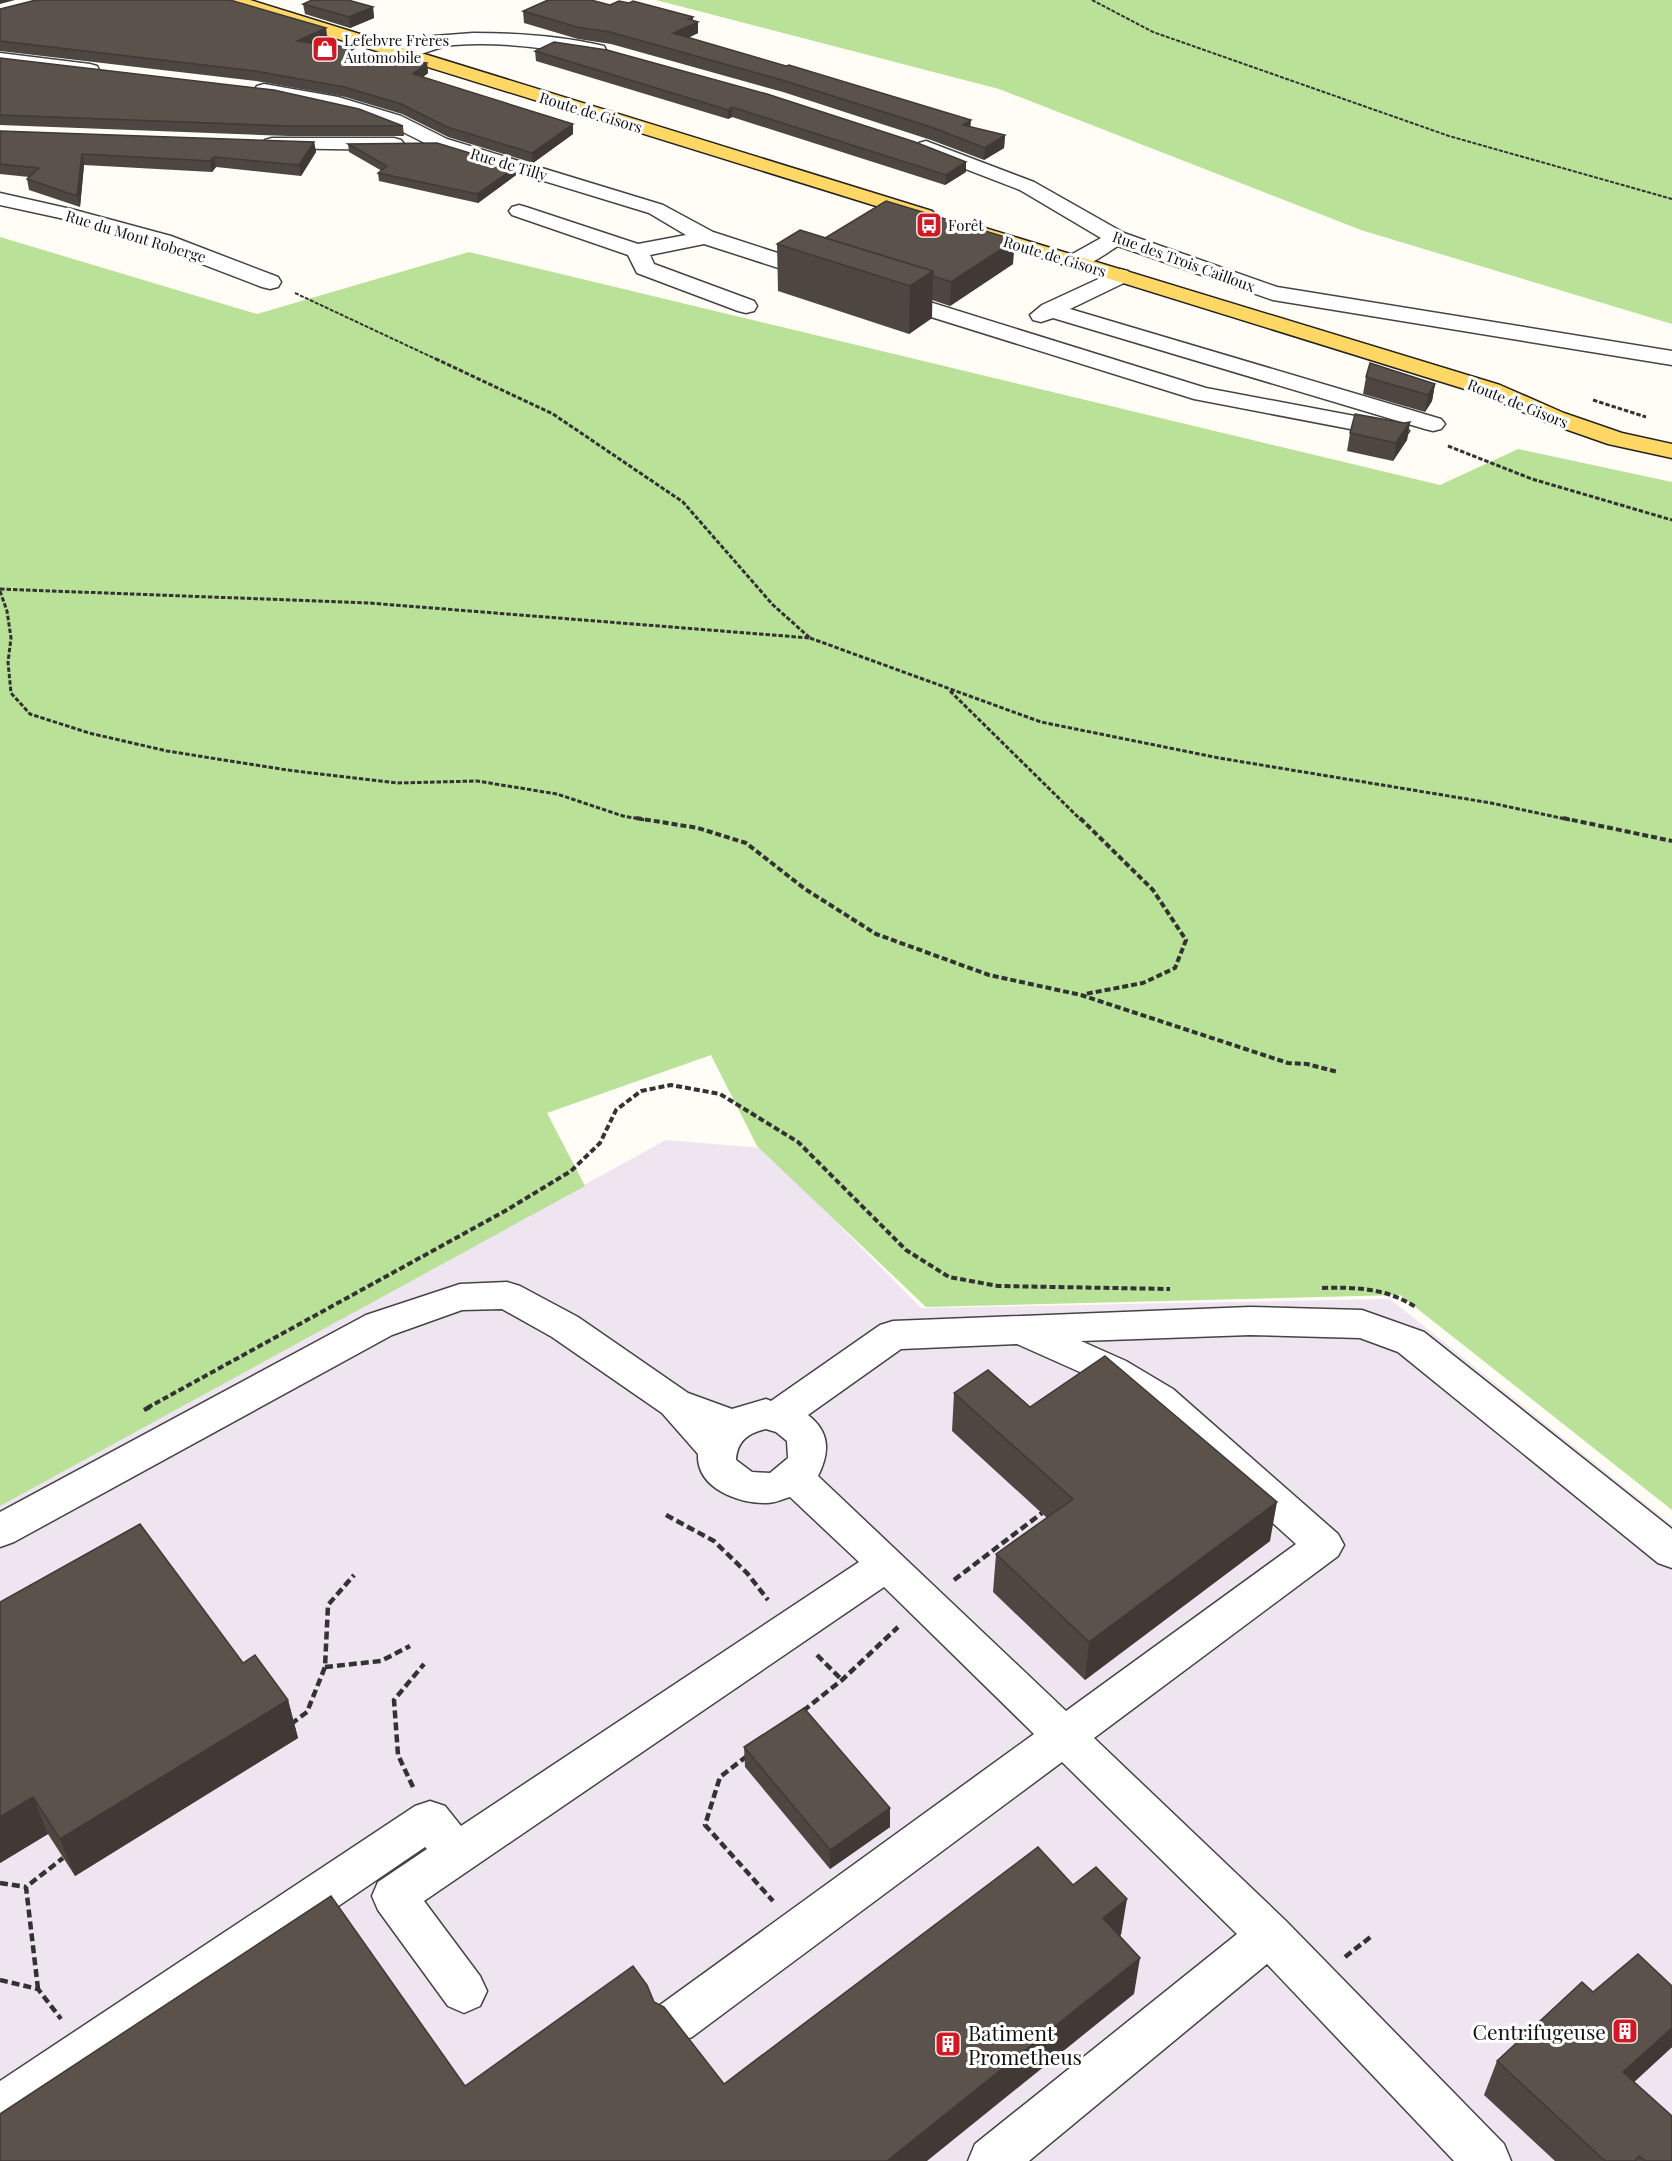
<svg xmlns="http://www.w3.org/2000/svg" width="1672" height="2161" viewBox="0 0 1672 2161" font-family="'Playfair Display',serif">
<rect width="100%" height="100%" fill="#fffdf5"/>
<path fill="#eee5f0" d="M 666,1140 L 763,1148 L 921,1308 L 1390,1299 L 1672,1525 L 1672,2161 L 0,2161 L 0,1505 Z"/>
<path fill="#b9e197" d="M 656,0 L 1672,0 L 1672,324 L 1361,230 L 999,89 Z
M 0,237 L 257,314 L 469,252 L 1440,485 L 1518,449 L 1672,482 L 1672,1510 L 1400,1295 L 926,1307 L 757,1146 L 711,1055 L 547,1113 L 585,1186 L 0,1506 Z"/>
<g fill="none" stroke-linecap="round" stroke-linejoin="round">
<g stroke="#444" stroke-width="3">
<path id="minor" d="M 473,33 C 516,33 562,36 604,46 L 606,50 L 604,54 L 597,56 C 550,49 502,41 454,45 C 436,46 412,61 396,57 L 394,53 L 396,49 L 434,36 Z
M 0,53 L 90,64 L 97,66 L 99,70 L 97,74 L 90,76 L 0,65 Z
M 264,84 L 338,97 L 401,116 L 447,139 L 663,205 L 713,232 L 827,269 L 830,274 L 827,279 L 819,281 L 704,244 L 650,255 L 654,264 L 754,301 L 757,306 L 754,311 L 746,313 L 738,311 L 637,273 L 628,255 L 512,215 L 509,211 L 512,207 L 519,205 L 526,207 L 638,244 L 686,235 L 649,213 L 433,147 L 387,124 L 335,108 L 257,94 L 254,90 L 257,86 Z
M 272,138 L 394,138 L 401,140 L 404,144 L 401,148 L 394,150 L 265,148 L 262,144 L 265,140 Z
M 926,141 L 1034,182 L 1124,233 L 1277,287 L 1672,351 L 1672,365 L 1273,300 L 1118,246 C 1103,255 1085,271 1067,267 L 1064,262 L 1067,257 L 1101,238 L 1020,190 L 919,151 L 916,147 L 919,143 Z
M 0,193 L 71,209 L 171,236 L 278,277 L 281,282 L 278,287 L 270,289 L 262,287 L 155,246 L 60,218 L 0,205 Z
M 1120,269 L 1128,271 L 1131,276 L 1128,281 L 1070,309 L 1441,419 L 1445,424 L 1441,429 L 1433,431 L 1425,429 L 1053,318 L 1041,322 L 1033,320 L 1030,315 L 1042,305 Z
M 891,290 L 1206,388 L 1397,424 L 1405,426 L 1409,431 L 1405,436 L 1397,438 L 1194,399 L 883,302 L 880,297 L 883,292 Z
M 507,1282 L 520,1286 L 578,1317 L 688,1393 L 732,1409 L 766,1399 L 771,1401 L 880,1325 L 893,1321 L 1250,1307 L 1362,1310 L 1424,1332 L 1672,1529 L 1672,1568 L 1658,1563 L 1398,1352 L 1360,1338 L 1250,1335 L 1081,1341 L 1126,1361 L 1173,1389 L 1338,1534 L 1344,1545 L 1338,1556 L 1094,1738 L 1285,1920 L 1504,2144 L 1511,2161 L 1454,2161 L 1267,1964 L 1029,2161 L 968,2161 L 975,2144 L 1237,1934 L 1062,1762 L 692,2037 L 676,2043 L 660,2037 L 653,2021 L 660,2005 L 1034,1734 L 884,1587 L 424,1901 L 480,1976 L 487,1991 L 480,2006 L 464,2013 L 448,2006 L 378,1910 L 372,1896 L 378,1882 L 427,1849 L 425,1847 L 17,2125 L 0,2132 L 0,2081 L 415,1806 L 430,1801 L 445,1806 L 461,1826 L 859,1562 L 790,1497 C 783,1499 775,1503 767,1503 C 740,1504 696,1489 698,1454 L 662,1413 L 552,1337 L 502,1309 L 462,1310 L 392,1335 L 14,1542 L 0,1547 L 0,1512 L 366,1315 L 460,1284 ZM 1017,1344 L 1100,1381 L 1147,1409 L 1296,1544 L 1066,1711 L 818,1476 C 830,1452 830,1432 808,1415 L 901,1349 ZM 766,1429 L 776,1432 L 787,1441 L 788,1458 L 770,1473 L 752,1472 L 736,1460 C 737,1441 748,1433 766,1429 Z"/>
</g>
<g stroke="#222" stroke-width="3">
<path id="major" d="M 222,0 L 250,0 L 932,211 L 935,215 L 932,219 L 925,221 L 918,219 L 225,4 Z
M 972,224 L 1500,385 L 1564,413 L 1622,433 L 1672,444 L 1672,458 L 1608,444 L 1548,423 L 1484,395 L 965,234 L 961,230 L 965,226 Z"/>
</g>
<path stroke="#333" stroke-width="2" stroke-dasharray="4 1.5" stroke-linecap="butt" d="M 1092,0 L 1153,32 L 1449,136 L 1672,199
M 295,293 L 438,360"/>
<path stroke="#333" stroke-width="3" stroke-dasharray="4.5 2" stroke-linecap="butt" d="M 1593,400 L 1646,417
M 1448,446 L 1532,479 L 1672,520
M 0,589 L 369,603 L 810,638 L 773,605 L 683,502 L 553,414 L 434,358
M 0,591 L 7,611 L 11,638 L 8,662 L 11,693 L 30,714 L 89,733 L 167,751 L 287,770 L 397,783 L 477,781 L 557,794 L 623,816 L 646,820
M 810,638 L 1041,722 L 1219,758 L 1491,803 L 1570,820
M 950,691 L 1081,820"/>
<path stroke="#333" stroke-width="4" stroke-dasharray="6 3" stroke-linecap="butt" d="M 636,818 L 698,828 L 746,843 L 805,889 L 876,934 L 989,975 L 1081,995 L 1288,1063 L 1307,1064 L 1338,1072
M 1080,818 L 1153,890 L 1186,940 L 1175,968 L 1143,983 L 1085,994
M 1563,818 L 1672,841
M 1322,1288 C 1357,1287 1387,1288 1417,1308
M 147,1408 L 505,1211 L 571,1171 L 600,1143 L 616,1110 L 641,1091 L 671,1085 L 720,1094 L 798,1142 L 906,1250 L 949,1277 L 998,1286 L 1170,1289"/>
<path stroke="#333" stroke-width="4.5" stroke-dasharray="8 4" stroke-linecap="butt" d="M 144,1410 L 150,1407
M 666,1515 L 714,1541 L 747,1573 L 768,1600
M 954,1580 L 1042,1513
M 817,1655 L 842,1680
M 325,1667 L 381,1661 L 410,1646
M 803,1711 L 842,1680 L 898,1627
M 291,1724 L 307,1712 L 325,1667 L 328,1605 L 354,1575
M 747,1756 L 720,1777 L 705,1825 L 773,1901
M 413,1787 L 398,1755 L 394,1700 L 424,1664
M 0,1883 L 26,1887
M 1345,1957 L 1373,1935
M 0,1980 L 38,1989 L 61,2019
M 38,1989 L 26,1887 L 63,1858"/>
<use href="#minor" fill="#fff" fill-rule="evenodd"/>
<use href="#major" fill="#ffd765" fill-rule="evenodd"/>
</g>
<path fill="#4e4741" d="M 303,4 L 373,7 L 374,18 L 350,28 L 305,14 Z
M 610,5 L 693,17 L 693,20 L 698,33 L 688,38 L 971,127 L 1005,135 L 1004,148 L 984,160 L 931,140 L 783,92 L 611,44 L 578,39 L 524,23 L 523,11 Z
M 0,9 L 326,28 L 327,38 L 316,43 L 355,53 L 427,63 L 428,73 L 423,77 L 573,134 L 533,163 L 448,137 L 402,114 L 345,97 L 256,81 L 0,51 Z
M 535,51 L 966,162 L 966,172 L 945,185 L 732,117 L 728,119 L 536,61 Z
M 0,58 L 403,126 L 404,136 L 288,136 L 0,125 Z
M 0,131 L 314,142 L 316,152 L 301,176 L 216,167 L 212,172 L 84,165 L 80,207 L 29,190 L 27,179 L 29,177 L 0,174 Z
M 348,144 L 516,167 L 516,175 L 478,203 L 379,181 L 378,173 L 382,171 L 349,152 Z
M 825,238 L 1013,264 L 950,306 L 932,300 L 932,318 L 909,334 L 778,291 L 777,244 Z
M 1366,377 L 1435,384 L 1432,401 L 1425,412 L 1363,394 Z
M 1410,422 L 1407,440 L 1393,461 L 1347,451 L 1350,433 Z
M 954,1393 L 1030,1407 L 1270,1541 L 1085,1680 L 993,1592 L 996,1554 L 1047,1518 L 952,1431 Z
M 0,1602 L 243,1663 L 288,1700 L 298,1738 L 75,1876 L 48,1834 L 0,1863 Z
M 744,1747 L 890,1808 L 890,1827 L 830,1869 L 745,1767 Z
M 1672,1986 L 1672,2047 L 1634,2082 L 1672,2161 L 1555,2161 L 1484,2095 L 1497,2061 L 1593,1992 Z"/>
<path fill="#403935" d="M 0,0 L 15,0 L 0,4 Z
M 373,7 L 374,18 L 350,28 L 349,17 Z
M 693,17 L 693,24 L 698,22 L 698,33 L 673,45 L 673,33 L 688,19 Z
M 326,28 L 327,38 L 298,51 L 297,41 Z
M 427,63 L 428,73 L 414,84 L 413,74 Z
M 732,107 L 732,117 L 728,119 L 728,110 Z
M 971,120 L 970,132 L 963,125 Z
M 573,124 L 573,134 L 533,163 L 532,153 Z
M 1005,135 L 1004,148 L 984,160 L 985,148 Z
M 314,142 L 316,152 L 301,176 L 299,165 Z
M 82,154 L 84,165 L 80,207 L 77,196 Z
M 214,157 L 216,167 L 212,172 L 210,161 Z
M 966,162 L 966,172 L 945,185 L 946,175 Z
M 516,167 L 516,175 L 478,203 L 477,194 Z
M 1015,240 L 1013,264 L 950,306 L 951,282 Z
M 933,271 L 932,318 L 909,334 L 910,286 Z
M 1435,384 L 1432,401 L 1425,412 L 1428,395 Z
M 1410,422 L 1407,440 L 1393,461 L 1396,443 Z
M 1277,1502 L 1270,1541 L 1085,1680 L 1089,1642 Z
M 288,1700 L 298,1738 L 75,1876 L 60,1839 Z
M 33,1797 L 48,1834 L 0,1863 L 0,1817 Z
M 890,1808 L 890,1827 L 830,1869 L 830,1850 Z
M 1127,1899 L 1121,1935 L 1098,1954 L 1103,1918 Z
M 1140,1958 L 1134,1994 L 927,2161 L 887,2161 Z
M 1672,2028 L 1672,2047 L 1608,2106 L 1623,2072 Z"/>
<path fill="#5b524c" stroke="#403935" stroke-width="1.5" d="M 36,0 L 230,0 L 326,28 L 297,41 L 355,48 L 349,52 L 427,63 L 413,74 L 573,124 L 532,153 L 447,127 L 401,104 L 344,87 L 255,71 L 0,41 L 0,9 Z
M 312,0 L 348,0 L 373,7 L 349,17 L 303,4 Z
M 548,0 L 591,0 L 610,5 L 619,1 L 629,3 L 633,1 L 693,17 L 688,19 L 698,22 L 673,33 L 786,66 L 789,65 L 971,120 L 963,125 L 1005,135 L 985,148 L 931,127 L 782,80 L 610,32 L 577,27 L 523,11 Z
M 554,42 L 607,50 L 767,94 L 915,142 L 966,162 L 946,175 L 732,107 L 728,110 L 535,51 Z
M 0,58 L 274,90 L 359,109 L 403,126 L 287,126 L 0,115 Z
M 0,131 L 314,142 L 299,165 L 214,157 L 210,161 L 82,154 L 77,196 L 27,179 L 39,168 L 0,164 Z
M 437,143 L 516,167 L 477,194 L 378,173 L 387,166 L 348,144 Z
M 886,201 L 1015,240 L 951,282 L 933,276 L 933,271 L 825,238 Z
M 800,230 L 933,271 L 910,286 L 777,244 Z
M 1370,363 L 1435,384 L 1428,395 L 1366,377 Z
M 1355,414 L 1404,423 L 1410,422 L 1396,443 L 1350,433 Z
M 1105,1356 L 1277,1502 L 1089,1642 L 996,1554 L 1073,1499 L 954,1393 L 988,1370 L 1030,1407 Z
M 140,1524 L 243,1663 L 255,1655 L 288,1700 L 60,1839 L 33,1797 L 0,1817 L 0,1602 Z
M 804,1708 L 890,1808 L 830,1850 L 744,1747 Z
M 1038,1847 L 1073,1885 L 1096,1867 L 1127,1899 L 1103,1918 L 1140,1958 L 887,2161 L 0,2161 L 0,2114 L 331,1896 L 465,2086 L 633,1966 L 647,1985 L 654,2002 L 664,2007 L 724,2084 Z
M 1638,1954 L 1672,1986 L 1672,2028 L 1623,2072 L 1672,2116 L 1672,2161 L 1645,2161 L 1639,2156 L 1635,2161 L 1605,2161 L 1497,2061 L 1582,1982 L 1593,1992 Z"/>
<defs>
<g id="shop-square" transform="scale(1.35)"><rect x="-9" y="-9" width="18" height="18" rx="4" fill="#d11925" stroke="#fff"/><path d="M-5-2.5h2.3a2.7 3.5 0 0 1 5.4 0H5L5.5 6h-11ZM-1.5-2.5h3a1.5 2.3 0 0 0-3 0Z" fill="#fff"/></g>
<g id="bus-square" transform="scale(1.35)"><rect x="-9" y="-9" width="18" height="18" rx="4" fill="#d11925" stroke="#fff"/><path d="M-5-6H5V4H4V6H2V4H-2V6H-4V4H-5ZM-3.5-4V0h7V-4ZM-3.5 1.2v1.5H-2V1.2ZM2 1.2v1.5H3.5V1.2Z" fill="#fff"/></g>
<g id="building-square" transform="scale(1.35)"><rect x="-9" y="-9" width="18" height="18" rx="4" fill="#d11925" stroke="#fff"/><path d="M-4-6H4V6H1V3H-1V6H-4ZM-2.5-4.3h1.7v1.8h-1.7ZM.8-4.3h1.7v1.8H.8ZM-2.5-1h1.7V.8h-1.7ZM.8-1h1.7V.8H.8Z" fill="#fff"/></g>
</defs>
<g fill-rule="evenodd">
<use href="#shop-square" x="325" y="49"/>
<use href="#bus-square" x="929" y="225"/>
<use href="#building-square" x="1625" y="2031"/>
<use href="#building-square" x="948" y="2044"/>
</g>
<g text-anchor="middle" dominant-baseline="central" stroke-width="6" stroke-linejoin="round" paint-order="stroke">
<g font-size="15" fill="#111" stroke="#fff" text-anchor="start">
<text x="344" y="40">Lefebvre Frères<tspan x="344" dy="17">Automobile</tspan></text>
<text x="948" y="225">Forêt</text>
</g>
<g font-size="15" fill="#111" stroke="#fff">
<text transform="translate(591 112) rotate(17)">Route de Gisors</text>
<text transform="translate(509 164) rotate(17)">Rue de Tilly</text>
<text transform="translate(136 236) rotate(17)">Rue du Mont Roberge</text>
<text transform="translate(1055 256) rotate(17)">Route de Gisors</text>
<text transform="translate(1184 261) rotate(20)">Rue des Trois Cailloux</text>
<text transform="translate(1518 403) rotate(22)">Route de Gisors</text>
</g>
<g font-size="21" fill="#111" stroke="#fff" text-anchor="end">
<text x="1606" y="2031">Centrifugeuse</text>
<text x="968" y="2032" text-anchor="start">Batiment<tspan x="968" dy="24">Prometheus</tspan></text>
</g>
</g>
</svg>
